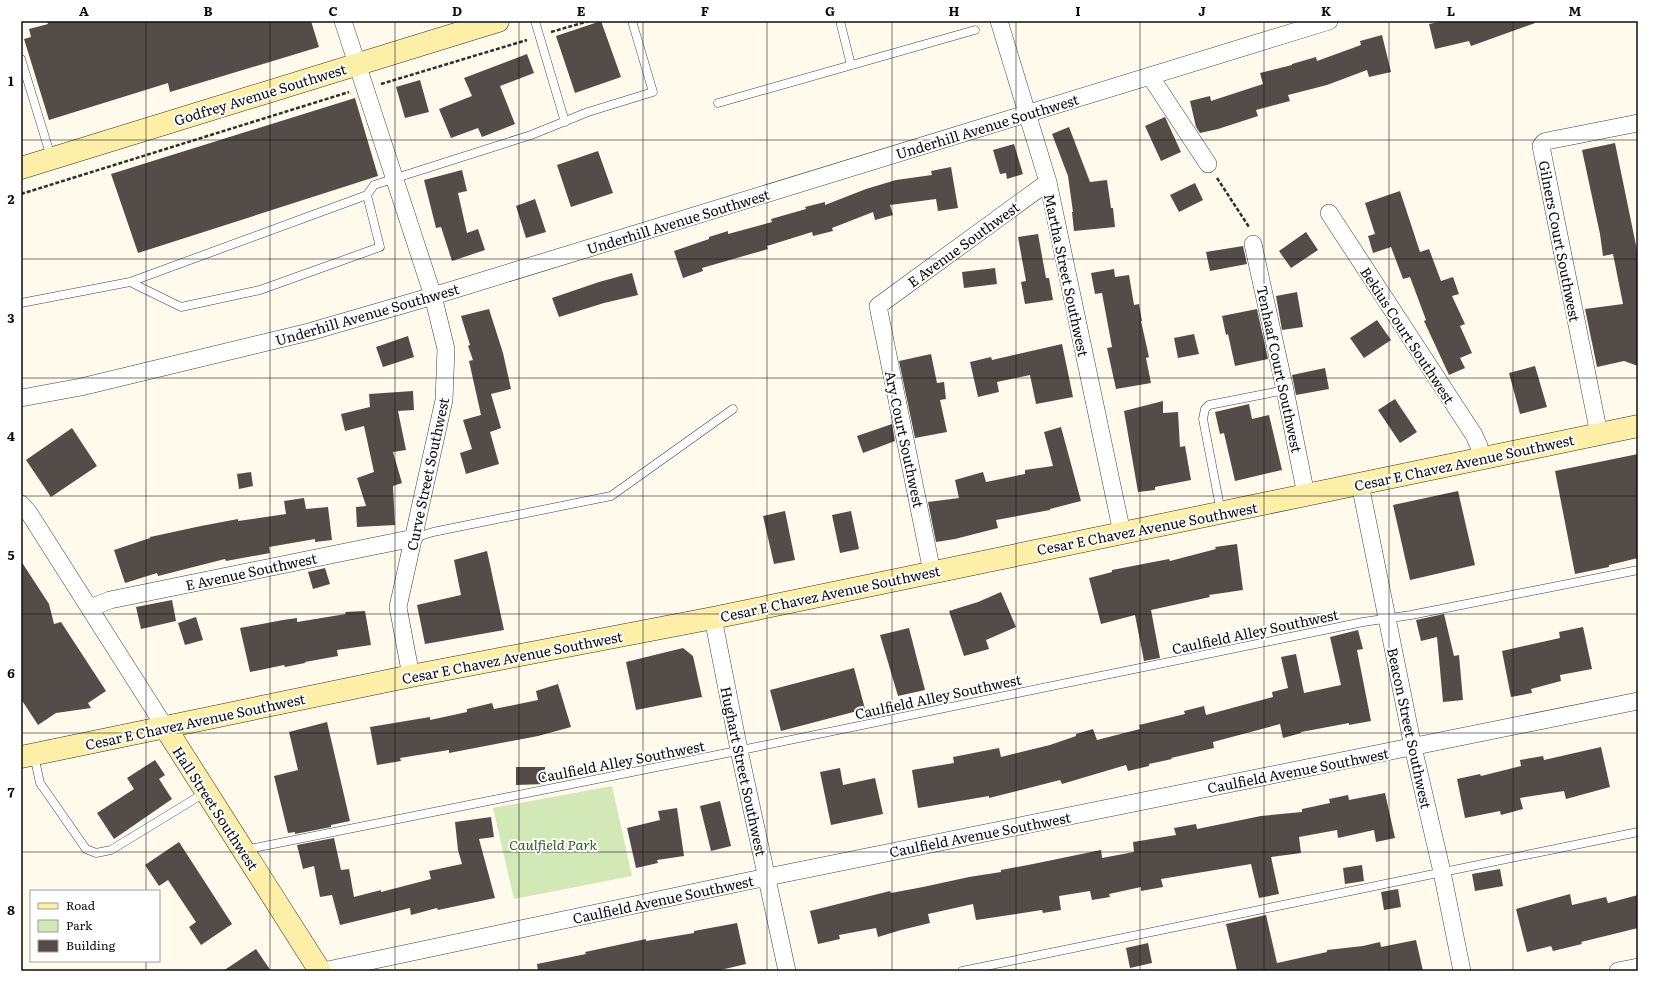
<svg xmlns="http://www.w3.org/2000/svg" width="1659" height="992" viewBox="0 0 1659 992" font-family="Literata,serif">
<rect width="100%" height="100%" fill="#fffaeb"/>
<path fill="#d2e8b6" d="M 612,786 L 632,876 L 514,899 L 493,808 Z"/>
<path fill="#544c48" d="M 47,21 L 311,21 L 319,47 L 170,92 L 168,83 L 49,120 L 24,39 L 31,37 L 29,29 L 48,24 Z
M 601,21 L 621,77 L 575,93 L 556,36 Z
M 1444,21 L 1534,21 L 1535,23 L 1471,46 L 1469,41 L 1435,49 L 1429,24 Z
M 1382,35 L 1391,72 L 1369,77 L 1367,70 L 1327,85 L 1288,95 L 1290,101 L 1256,110 L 1258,116 L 1218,129 L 1200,133 L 1196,127 L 1190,101 L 1210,96 L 1211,101 L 1263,84 L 1260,73 L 1292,65 L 1292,64 L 1316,57 L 1317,61 L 1361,45 L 1360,41 Z
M 527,54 L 534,73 L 500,86 L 515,124 L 482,137 L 478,128 L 451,138 L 439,109 L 472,96 L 464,78 Z
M 420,80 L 429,112 L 405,118 L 396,87 Z
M 355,98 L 378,176 L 138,253 L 111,174 Z
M 1165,117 L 1181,152 L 1161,161 L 1145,126 Z
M 1069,127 L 1090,182 L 1107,180 L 1111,208 L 1113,208 L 1115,227 L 1074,231 L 1072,212 L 1073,212 L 1068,176 L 1052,134 Z
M 1615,143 L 1638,255 L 1638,366 L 1624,361 L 1597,367 L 1585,309 L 1623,304 L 1613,254 L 1603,256 L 1600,234 L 1582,150 Z
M 1014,144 L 1023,174 L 1007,179 L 1006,173 L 1000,174 L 993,150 Z
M 598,151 L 613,193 L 571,207 L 557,165 Z
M 951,167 L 958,208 L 938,211 L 936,199 L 890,205 L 893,215 L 875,220 L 873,212 L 832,228 L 833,231 L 813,236 L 812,232 L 767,246 L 768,249 L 702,268 L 703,271 L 683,278 L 674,251 L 709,239 L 709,237 L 728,231 L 728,234 L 772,222 L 771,219 L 806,209 L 805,207 L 825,202 L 825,205 L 866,189 L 896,180 L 932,175 L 931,171 Z
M 462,170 L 467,191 L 458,193 L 467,233 L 478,229 L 485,250 L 452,261 L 441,227 L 436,228 L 424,180 Z
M 1195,183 L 1203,200 L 1179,212 L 1170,195 Z
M 1400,191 L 1420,252 L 1429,249 L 1441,281 L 1453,277 L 1459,294 L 1452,296 L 1465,324 L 1460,326 L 1472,353 L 1460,358 L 1465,368 L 1449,375 L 1424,321 L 1426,320 L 1410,277 L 1403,279 L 1391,247 L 1373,253 L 1368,236 L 1375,234 L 1365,203 Z
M 535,199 L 546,232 L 526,238 L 516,206 Z
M 1306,232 L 1318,250 L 1291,268 L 1279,251 Z
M 1038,234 L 1046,278 L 1049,278 L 1053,300 L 1025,304 L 1021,282 L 1026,281 L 1018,237 Z
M 1243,246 L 1247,264 L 1210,271 L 1206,252 Z
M 995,268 L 997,284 L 964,288 L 962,272 Z
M 1114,269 L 1115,277 L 1129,275 L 1134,305 L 1139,304 L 1142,321 L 1141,321 L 1149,357 L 1146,358 L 1151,383 L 1116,389 L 1107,348 L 1112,347 L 1102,293 L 1095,294 L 1091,273 Z
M 632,273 L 638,295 L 604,303 L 559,317 L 552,298 L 599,282 Z
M 1297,292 L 1303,327 L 1282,330 L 1276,296 Z
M 489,309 L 503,353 L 511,389 L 491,394 L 501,428 L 490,432 L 499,464 L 466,474 L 460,453 L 472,449 L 463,420 L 481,415 L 469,361 L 473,360 L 468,346 L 470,345 L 461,316 Z
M 1257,309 L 1268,359 L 1235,366 L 1228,334 L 1226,335 L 1222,316 Z
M 1377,320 L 1391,340 L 1364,358 L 1350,338 Z
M 1194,334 L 1199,354 L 1178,358 L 1174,338 Z
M 408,336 L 414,357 L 383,367 L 376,347 Z
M 1062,344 L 1073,397 L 1036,404 L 1030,375 L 997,382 L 999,392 L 978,397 L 970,362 L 991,357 L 992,360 Z
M 931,354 L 937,383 L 944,382 L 946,399 L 940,400 L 947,432 L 915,438 L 899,361 Z
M 1535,366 L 1547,407 L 1520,414 L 1509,373 Z
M 1325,368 L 1329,389 L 1296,395 L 1292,375 Z
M 413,391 L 414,410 L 398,411 L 406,450 L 393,452 L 402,483 L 393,486 L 395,525 L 357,527 L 356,507 L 366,506 L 357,478 L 374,472 L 364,426 L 345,431 L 341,414 L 370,407 L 369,394 Z
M 1395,399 L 1417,432 L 1400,443 L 1378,410 Z
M 1163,401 L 1163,413 L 1178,412 L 1180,447 L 1185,446 L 1191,480 L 1155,487 L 1155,490 L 1138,492 L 1124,411 Z
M 1249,404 L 1252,419 L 1269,415 L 1282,470 L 1235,481 L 1224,433 L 1220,434 L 1215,412 Z
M 892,424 L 895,441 L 863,453 L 857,436 Z
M 1061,427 L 1081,501 L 1050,509 L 1050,510 L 996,520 L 998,528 L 955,539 L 936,542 L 928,502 L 959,498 L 955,480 L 983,472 L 986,482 L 1025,474 L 1025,470 L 1053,466 L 1044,432 Z
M 72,428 L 97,466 L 51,497 L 26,460 Z
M 1638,454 L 1638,558 L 1609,565 L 1609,567 L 1575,574 L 1555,471 Z
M 251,472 L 253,486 L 239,489 L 237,474 Z
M 1458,491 L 1475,565 L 1410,580 L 1393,505 Z
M 304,498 L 306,509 L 328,507 L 332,540 L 315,542 L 315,539 L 269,547 L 270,553 L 226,561 L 225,559 L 158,576 L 157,573 L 125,583 L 114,550 L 150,538 L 150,537 L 201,526 L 238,519 L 238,521 L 286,514 L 284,501 Z
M 785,511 L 795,560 L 774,564 L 763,516 Z
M 851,511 L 859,549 L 840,553 L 832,515 Z
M 1237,544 L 1243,590 L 1209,595 L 1210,597 L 1151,610 L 1160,658 L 1144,661 L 1135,615 L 1101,624 L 1089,578 L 1112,572 L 1112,570 L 1169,559 L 1170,561 L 1216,549 L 1215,547 Z
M 487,551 L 504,630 L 425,644 L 417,605 L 461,595 L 454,560 Z
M 21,561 L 49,604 L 54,624 L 61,622 L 106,691 L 88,703 L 91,708 L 56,713 L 38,725 L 21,699 Z
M 325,568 L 330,584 L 313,589 L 308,572 Z
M 1001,592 L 1016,627 L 986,640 L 989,649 L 964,656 L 949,611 L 978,602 Z
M 172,600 L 176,621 L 141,629 L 136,607 Z
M 365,611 L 371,645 L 337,650 L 338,656 L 305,662 L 305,663 L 285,667 L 284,665 L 250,672 L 240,628 L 283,620 L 297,618 L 297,622 L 346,614 L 345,612 Z
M 1444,614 L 1454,656 L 1459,655 L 1463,700 L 1443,702 L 1437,637 L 1421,641 L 1416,620 Z
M 196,617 L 203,640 L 185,645 L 178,623 Z
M 1583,627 L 1592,669 L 1560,675 L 1561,681 L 1531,689 L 1532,693 L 1511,697 L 1502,651 L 1560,638 L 1559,632 Z
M 909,628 L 925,690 L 898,696 L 880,635 Z
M 1358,630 L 1363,649 L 1357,650 L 1371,721 L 1349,725 L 1349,723 L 1301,732 L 1301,733 L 1283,738 L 1280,724 L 1213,742 L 1214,748 L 1171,758 L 1172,759 L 1149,764 L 1149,766 L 1128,771 L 1126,765 L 1062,784 L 1060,780 L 989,798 L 989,796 L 918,808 L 912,770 L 954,763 L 953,757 L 999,748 L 1001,757 L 1050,745 L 1076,736 L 1076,734 L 1093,729 L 1097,740 L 1140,729 L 1139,725 L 1185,714 L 1184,711 L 1204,706 L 1206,715 L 1273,697 L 1272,692 L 1288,688 L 1281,657 L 1296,654 L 1304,693 L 1341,685 L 1330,637 Z
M 683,648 L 693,656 L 702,697 L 636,710 L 626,662 Z
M 854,668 L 865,709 L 781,731 L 770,690 Z
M 558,684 L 571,727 L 538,736 L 449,753 L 449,750 L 400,758 L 401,761 L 377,765 L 370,727 L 430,717 L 430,720 L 467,712 L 467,709 L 492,703 L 494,709 L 538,700 L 536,691 Z
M 327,722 L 350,821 L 331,825 L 331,827 L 295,834 L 295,832 L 288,833 L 274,776 L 298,770 L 289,732 Z
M 1601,747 L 1610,787 L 1566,799 L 1564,791 L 1520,798 L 1523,809 L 1501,815 L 1500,811 L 1465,818 L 1457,779 L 1480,774 L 1481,776 L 1521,766 L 1520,760 L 1543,756 L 1544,760 Z
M 155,760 L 165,775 L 159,779 L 172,799 L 114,839 L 97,813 L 134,789 L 127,778 Z
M 516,767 L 545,767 L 545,784 L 516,785 Z
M 840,768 L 843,785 L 875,778 L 883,814 L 831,825 L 820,772 Z
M 1385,793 L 1395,838 L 1376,842 L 1374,830 L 1338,838 L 1337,830 L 1299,837 L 1301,853 L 1271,857 L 1279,894 L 1259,898 L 1251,864 L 1161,879 L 1163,887 L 1141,891 L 1141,887 L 1109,894 L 1110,897 L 1092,900 L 1090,891 L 1059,896 L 1061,910 L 1043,913 L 1042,910 L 976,920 L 973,904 L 928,914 L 930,923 L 901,930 L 878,937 L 876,928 L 839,935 L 840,939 L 818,944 L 810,911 L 890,891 L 891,893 L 923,887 L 969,877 L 1001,872 L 1001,870 L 1033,864 L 1101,850 L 1102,858 L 1134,852 L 1133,842 L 1176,835 L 1174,828 L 1196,824 L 1197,829 L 1261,816 L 1302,812 L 1302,809 L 1330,803 L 1329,799 L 1348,795 L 1349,800 Z
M 720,801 L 731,846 L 711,851 L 700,806 Z
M 677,808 L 684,856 L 657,860 L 658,863 L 636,868 L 627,828 L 660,820 L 658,811 Z
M 491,817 L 494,837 L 479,839 L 495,898 L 438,910 L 437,908 L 411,915 L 410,908 L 340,925 L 332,895 L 320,897 L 314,866 L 303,869 L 297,845 L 334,838 L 341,870 L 349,869 L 354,897 L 381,890 L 381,892 L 431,879 L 429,871 L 462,864 L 458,850 L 455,822 Z
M 179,842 L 232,924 L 201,945 L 189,927 L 196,922 L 168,880 L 159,886 L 145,865 Z
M 1362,865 L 1364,881 L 1345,884 L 1343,868 Z
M 1500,869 L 1503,886 L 1475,891 L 1472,874 Z
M 1398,889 L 1401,907 L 1384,910 L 1381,892 Z
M 1570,894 L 1572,905 L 1606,897 L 1608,903 L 1638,895 L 1638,928 L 1581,942 L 1582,944 L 1553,951 L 1551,946 L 1527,952 L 1516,909 Z
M 1266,915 L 1277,963 L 1327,952 L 1327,950 L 1363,946 L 1380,942 L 1381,947 L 1416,940 L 1423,971 L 1237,971 L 1226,924 Z
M 737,923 L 746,964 L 716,971 L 538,971 L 537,964 L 586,954 L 585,952 L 646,939 L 646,941 L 694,933 L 694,931 Z
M 1148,943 L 1152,963 L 1130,968 L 1126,948 Z
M 256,949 L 271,971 L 223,971 Z"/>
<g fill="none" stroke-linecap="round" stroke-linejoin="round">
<g stroke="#3f3f3f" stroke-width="9">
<path id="lane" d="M 535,21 L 565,122
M 840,21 L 851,65
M 21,59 L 51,157
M 718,103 L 975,30
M 367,195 L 380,247 L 260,290 L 181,307 L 130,282 L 367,195 L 374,185 L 531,135 L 588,112 L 653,92 L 632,21
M 21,303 L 130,282
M 1221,512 L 1203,419 L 1205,409 L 1209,405 L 1285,390
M 414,538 L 433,532 L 611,496 L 733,409
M 34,755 L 40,783 L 86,849 L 96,853 L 111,850 L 206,792
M 244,850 L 717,755 L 1363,622 L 1411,615 L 1638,570
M 962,971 L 1638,832"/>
</g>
<g stroke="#3f3f3f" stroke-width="18">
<path id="street" d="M 343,21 L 433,296 L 446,349 L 444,400 L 398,607 L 411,676
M 999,21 L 1048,182 L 1122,533
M 1150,76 L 1208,164
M 1329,213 L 1474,435 L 1479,446 L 1481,459
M 1253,244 L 1285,390 L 1306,495
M 21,398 L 81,387 L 309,332 L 433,296 L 1329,21
M 1599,434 L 1541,146 L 1544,142 L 1547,141 L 1638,123
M 1360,484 L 1413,747 L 1442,872 L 1462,971
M 21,504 L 29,513 L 165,727
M 932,572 L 878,306 L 1048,182
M 90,608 L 110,600 L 414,538
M 713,618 L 739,750 L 787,971
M 323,971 L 743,882 L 1638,701
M 1618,971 L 1638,967"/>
</g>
<g stroke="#2e2e2e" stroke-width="23">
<path id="secondary" d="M 21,168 L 498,21
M 165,727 L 320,971
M 21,757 L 411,676 L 713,618 L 1638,426"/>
</g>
<path stroke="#2e2e2e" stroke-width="2.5" stroke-dasharray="4 2" stroke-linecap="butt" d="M 551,32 L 589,21
M 381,84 L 527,40
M 1217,178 L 1249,227
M 21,194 L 349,92"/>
<use href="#lane" stroke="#fff" stroke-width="8"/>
<use href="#street" stroke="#fff" stroke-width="17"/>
<use href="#secondary" stroke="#fdefa7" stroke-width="22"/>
</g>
<path fill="none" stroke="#0c0c0c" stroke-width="1" stroke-opacity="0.55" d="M 146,21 L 146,891M 270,21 L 270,971M 395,21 L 395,971M 519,21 L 519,971M 643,21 L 643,971M 767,21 L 767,971M 892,21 L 892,971M 1016,21 L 1016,971M 1140,21 L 1140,971M 1264,21 L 1264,971M 1389,21 L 1389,971M 1513,21 L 1513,971M 21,140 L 1638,140M 21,259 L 1638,259M 21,378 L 1638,378M 21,496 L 1638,496M 21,614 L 1638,614M 21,733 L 1638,733M 21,852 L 1638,852M 146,961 L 146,971"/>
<g text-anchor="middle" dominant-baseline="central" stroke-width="4" stroke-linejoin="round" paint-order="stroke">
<g font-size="14" fill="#0c0c0c" stroke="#fff">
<text transform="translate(260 94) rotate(-17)">Godfrey Avenue Southwest</text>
<text transform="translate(987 126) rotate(-17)">Underhill Avenue Southwest</text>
<text transform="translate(678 221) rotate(-17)">Underhill Avenue Southwest</text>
<text transform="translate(1560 241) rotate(79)">Gilners Court Southwest</text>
<text transform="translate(963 244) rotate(-36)">E Avenue Southwest</text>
<text transform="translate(1067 275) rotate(78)">Martha Street Southwest</text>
<text transform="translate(367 314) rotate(-16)">Underhill Avenue Southwest</text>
<text transform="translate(1408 335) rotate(57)">Bekius Court Southwest</text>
<text transform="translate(1280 369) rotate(78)">Tenhaaf Court Southwest</text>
<text transform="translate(905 439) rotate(78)">Ary Court Southwest</text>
<text transform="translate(1464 462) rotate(-12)">Cesar E Chavez Avenue Southwest</text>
<text transform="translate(427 474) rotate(-78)">Curve Street Southwest</text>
<text transform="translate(1147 528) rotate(-11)">Cesar E Chavez Avenue Southwest</text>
<text transform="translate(251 571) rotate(-12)">E Avenue Southwest</text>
<text transform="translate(830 593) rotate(-12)">Cesar E Chavez Avenue Southwest</text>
<text transform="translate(1255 631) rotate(-12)">Caulfield Alley Southwest</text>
<text transform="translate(512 657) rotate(-11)">Cesar E Chavez Avenue Southwest</text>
<text transform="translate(938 696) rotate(-12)">Caulfield Alley Southwest</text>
<text transform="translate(195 721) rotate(-12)">Cesar E Chavez Avenue Southwest</text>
<text transform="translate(1410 728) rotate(78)">Beacon Street Southwest</text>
<text transform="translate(621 761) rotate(-11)">Caulfield Alley Southwest</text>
<text transform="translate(1298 770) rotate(-11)">Caulfield Avenue Southwest</text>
<text transform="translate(744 771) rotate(78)">Hughart Street Southwest</text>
<text transform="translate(216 808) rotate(57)">Hall Street Southwest</text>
<text transform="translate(980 834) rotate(-11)">Caulfield Avenue Southwest</text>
<text transform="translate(663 899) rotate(-12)">Caulfield Avenue Southwest</text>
</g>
<g font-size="14" font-style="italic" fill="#30611e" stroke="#fff">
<text x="553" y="844">Caulfield Park</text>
</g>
</g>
<rect width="1659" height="992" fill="none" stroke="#ffffff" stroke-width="44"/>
<rect x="30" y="890" width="130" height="72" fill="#ffffff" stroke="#9e9e9e"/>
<rect x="38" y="903" width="20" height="6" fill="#fdefa7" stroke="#9e9e9e"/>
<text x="66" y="910" font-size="12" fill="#0c0c0c">Road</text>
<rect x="38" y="920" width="20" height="12" fill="#d2e8b6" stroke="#9e9e9e"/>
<text x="66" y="930" font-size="12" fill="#0c0c0c">Park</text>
<rect x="38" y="940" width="20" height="12" fill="#544c48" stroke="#9e9e9e"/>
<text x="66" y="950" font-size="12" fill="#0c0c0c">Building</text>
<rect x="22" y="22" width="1615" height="948" fill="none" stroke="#0c0c0c" stroke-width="1.5"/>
<g font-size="13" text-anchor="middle" font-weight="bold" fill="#0c0c0c">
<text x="84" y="16">A</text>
<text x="208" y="16">B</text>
<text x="333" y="16">C</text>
<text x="457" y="16">D</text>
<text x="581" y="16">E</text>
<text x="705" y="16">F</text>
<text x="830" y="16">G</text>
<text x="954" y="16">H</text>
<text x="1078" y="16">I</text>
<text x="1202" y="16">J</text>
<text x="1326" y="16">K</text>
<text x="1451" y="16">L</text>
<text x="1575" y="16">M</text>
<text x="11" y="86">1</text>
<text x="11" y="204">2</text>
<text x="11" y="323">3</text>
<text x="11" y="441">4</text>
<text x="11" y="560">5</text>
<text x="11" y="678">6</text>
<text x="11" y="797">7</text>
<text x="11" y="915">8</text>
</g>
</svg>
